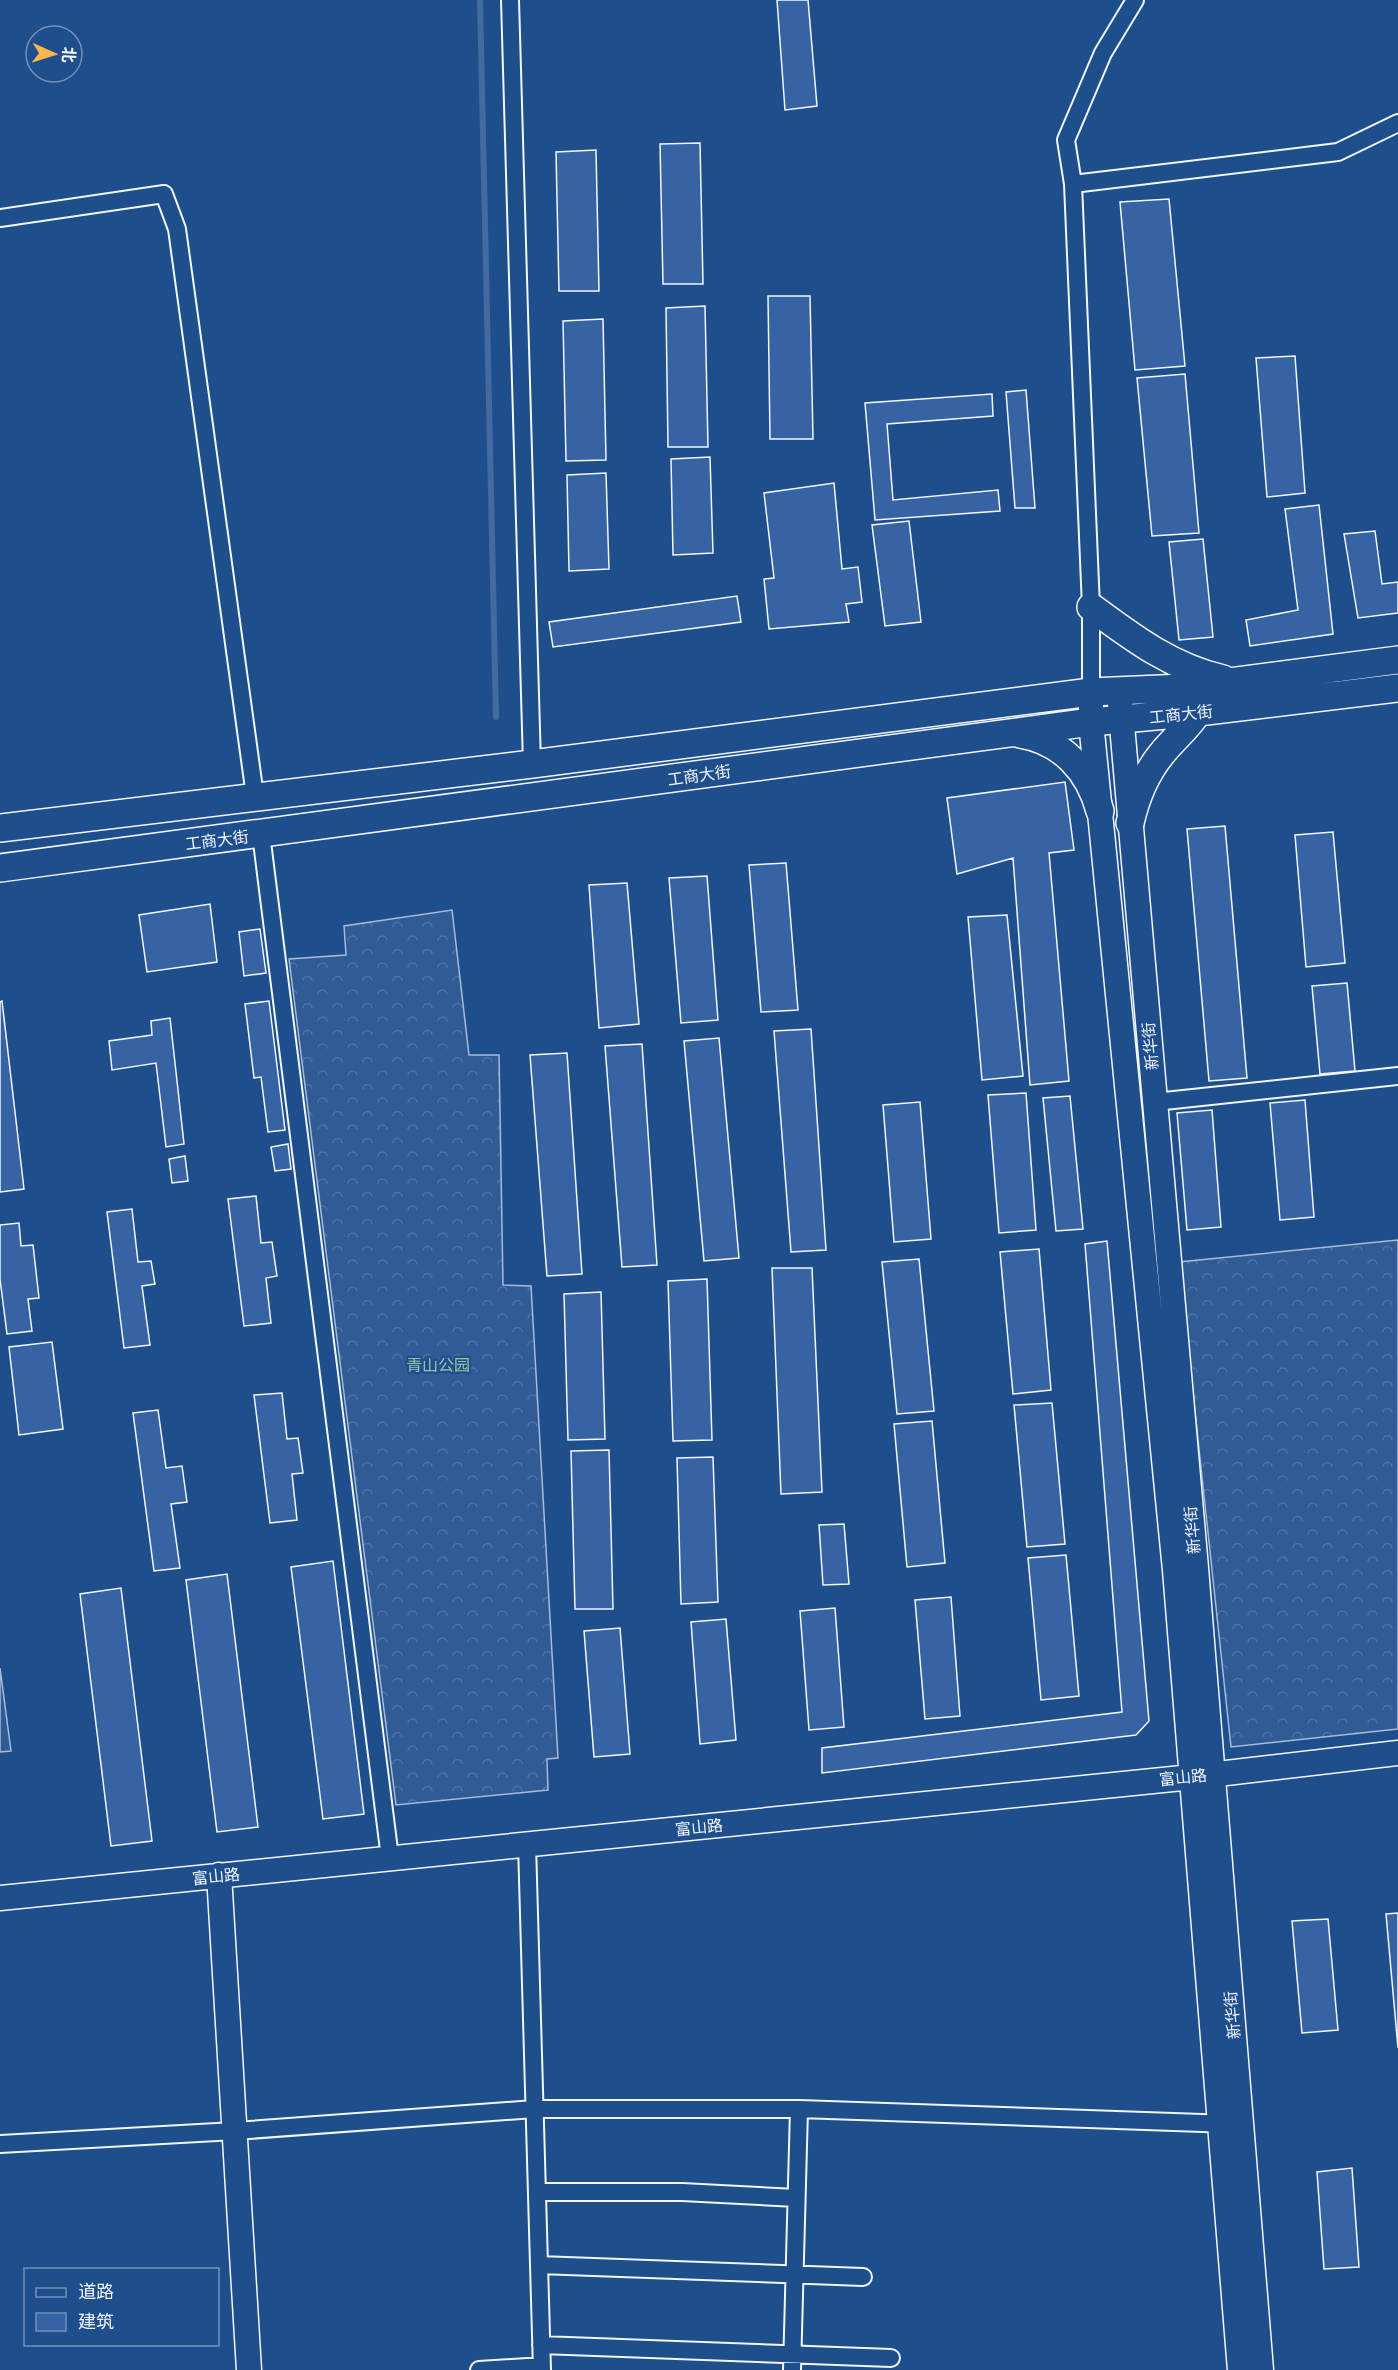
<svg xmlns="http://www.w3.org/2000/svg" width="1398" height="2370" viewBox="0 0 1398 2370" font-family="'Titillium Web','Noto Sans SC',sans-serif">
<defs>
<pattern id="forest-crowns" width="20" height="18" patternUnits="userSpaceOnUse" patternTransform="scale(1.5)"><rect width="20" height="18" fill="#305b95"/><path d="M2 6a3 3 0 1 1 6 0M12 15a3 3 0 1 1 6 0" fill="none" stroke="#4e73a5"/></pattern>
</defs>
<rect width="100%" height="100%" fill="#1f4e8c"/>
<path fill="#305b95" stroke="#a8bbd7" stroke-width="1.5" d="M 0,1668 L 11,1751 L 0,1752 Z"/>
<path fill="url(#forest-crowns)" stroke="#a8bbd7" stroke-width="1.5" d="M 452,910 L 469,1055 L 499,1055 L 503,1285 L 531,1286 L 558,1758 L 547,1759 L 548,1790 L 396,1805 L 289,959 L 346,955 L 344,926 Z
M 1398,1240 L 1398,1729 L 1231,1747 L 1179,1262 Z"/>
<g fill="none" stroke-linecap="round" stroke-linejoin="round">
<path stroke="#446ba0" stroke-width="6" d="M 480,0 L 496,717"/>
</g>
<path fill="#3563a3" stroke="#f2f6ff" stroke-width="1.5" d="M 777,0 L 808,0 L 817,106 L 785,110 Z
M 700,143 L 703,284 L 663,284 L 660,144 Z
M 596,150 L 599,291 L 559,291 L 556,152 Z
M 1169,199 L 1185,366 L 1135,370 L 1120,202 Z
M 768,296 L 810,296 L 813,439 L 770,439 Z
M 705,306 L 708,447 L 668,447 L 666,308 Z
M 603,319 L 606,460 L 566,461 L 563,321 Z
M 1295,356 L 1305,493 L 1267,497 L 1256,358 Z
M 1185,374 L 1199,533 L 1152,536 L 1137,378 Z
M 1026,390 L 1035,508 L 1015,508 L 1006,392 Z
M 992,394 L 993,416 L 887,424 L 893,500 L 998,490 L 1000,511 L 875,520 L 865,403 Z
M 710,457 L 713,553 L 673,555 L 671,459 Z
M 606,473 L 609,569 L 569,571 L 567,475 Z
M 834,483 L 842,569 L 858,567 L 862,602 L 846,604 L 849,622 L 769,629 L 764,579 L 774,578 L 764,493 Z
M 1319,505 L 1333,634 L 1250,646 L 1246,620 L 1298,610 L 1285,509 Z
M 909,521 L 921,622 L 885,626 L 872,525 Z
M 1375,531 L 1382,584 L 1398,582 L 1398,613 L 1358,618 L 1344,534 Z
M 1203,539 L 1213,637 L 1179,640 L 1169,542 Z
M 737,596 L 741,622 L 553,647 L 549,622 Z
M 1065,782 L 1074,850 L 1049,853 L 1069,1081 L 1030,1085 L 1013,858 L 957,874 L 947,798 Z
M 1225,826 L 1247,1078 L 1209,1081 L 1187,829 Z
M 1333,832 L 1345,963 L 1306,967 L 1295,835 Z
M 786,863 L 798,1010 L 761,1012 L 749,865 Z
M 707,876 L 718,1020 L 681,1023 L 669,878 Z
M 627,883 L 639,1024 L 599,1028 L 589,885 Z
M 210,904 L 217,962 L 147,972 L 139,915 Z
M 1007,915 L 1023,1076 L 982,1080 L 968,917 Z
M 260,929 L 266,973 L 244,976 L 239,932 Z
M 1347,983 L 1355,1071 L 1320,1074 L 1312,986 Z
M 2,1001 L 24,1189 L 0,1192 L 0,1002 Z
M 269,1001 L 285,1130 L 268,1132 L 261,1077 L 254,1078 L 245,1004 Z
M 170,1018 L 184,1144 L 166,1147 L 156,1063 L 112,1070 L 109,1041 L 152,1035 L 151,1021 Z
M 811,1029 L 826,1250 L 791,1252 L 774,1031 Z
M 719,1038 L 739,1258 L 704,1261 L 684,1041 Z
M 642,1044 L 657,1265 L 622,1267 L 605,1046 Z
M 567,1053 L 582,1274 L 547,1276 L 530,1055 Z
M 1026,1093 L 1036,1230 L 999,1233 L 988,1095 Z
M 1070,1096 L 1083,1229 L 1056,1231 L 1043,1098 Z
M 1305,1100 L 1314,1217 L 1280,1220 L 1270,1103 Z
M 920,1102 L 931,1239 L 894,1242 L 883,1105 Z
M 1212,1110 L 1221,1227 L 1187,1230 L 1177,1113 Z
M 288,1144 L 291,1169 L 275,1171 L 271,1147 Z
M 185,1156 L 188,1181 L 172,1183 L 169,1159 Z
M 256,1196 L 261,1243 L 272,1242 L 277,1276 L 266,1278 L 271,1323 L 244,1326 L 228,1199 Z
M 132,1209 L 138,1262 L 151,1261 L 155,1284 L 142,1286 L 150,1345 L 124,1348 L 107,1212 Z
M 19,1223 L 21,1246 L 33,1245 L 39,1298 L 28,1299 L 32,1331 L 7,1334 L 0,1279 L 0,1225 Z
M 1107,1241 L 1149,1721 L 1136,1735 L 822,1773 L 822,1748 L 1122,1712 L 1085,1244 Z
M 1039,1249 L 1051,1390 L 1013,1394 L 1000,1252 Z
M 919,1259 L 934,1411 L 897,1414 L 882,1262 Z
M 772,1268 L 812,1268 L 822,1492 L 781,1494 Z
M 707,1279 L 712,1440 L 673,1441 L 668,1281 Z
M 601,1292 L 605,1439 L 568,1440 L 564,1294 Z
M 52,1342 L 63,1429 L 19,1435 L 9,1347 Z
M 282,1393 L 287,1439 L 298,1438 L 303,1473 L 292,1474 L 297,1520 L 270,1523 L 254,1395 Z
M 1052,1403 L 1065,1544 L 1027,1547 L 1014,1405 Z
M 158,1410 L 166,1468 L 182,1466 L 187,1502 L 171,1504 L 180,1568 L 154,1571 L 133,1413 Z
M 932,1421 L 945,1563 L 907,1567 L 894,1424 Z
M 609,1450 L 613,1609 L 575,1609 L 571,1451 Z
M 713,1457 L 718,1602 L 681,1604 L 677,1458 Z
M 844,1524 L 849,1584 L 823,1585 L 819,1525 Z
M 1066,1555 L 1079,1696 L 1041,1700 L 1028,1558 Z
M 333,1561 L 364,1814 L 323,1819 L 291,1567 Z
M 227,1574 L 258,1827 L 217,1832 L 186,1580 Z
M 121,1588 L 152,1841 L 111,1846 L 80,1594 Z
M 951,1597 L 960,1716 L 925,1719 L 915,1600 Z
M 835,1608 L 844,1727 L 809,1730 L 800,1611 Z
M 726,1619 L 736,1740 L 700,1744 L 691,1622 Z
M 620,1628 L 630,1754 L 594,1757 L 584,1631 Z
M 1398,1913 L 1398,2048 L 1386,1914 Z
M 1328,1919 L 1338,2030 L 1302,2033 L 1292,1921 Z
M 1352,2168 L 1359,2267 L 1324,2269 L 1317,2172 Z"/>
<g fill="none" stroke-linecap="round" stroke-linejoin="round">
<g stroke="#f2f6ff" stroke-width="20">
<path id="street" d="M 510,0 L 532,764
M 1073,184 L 1338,152 L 1398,123
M 0,218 L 164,194 L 177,229 L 255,796
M 1091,692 L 1091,607 L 1073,184 L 1066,140 L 1103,53 L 1135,0
M 261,834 L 390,1858
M 1155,1102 L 1398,1076
M 527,1844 L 542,2370
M 0,2144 L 235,2131 L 534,2109 L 799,2109 L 1231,2124
M 537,2192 L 682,2192 L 796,2198
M 539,2265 L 863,2277
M 541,2345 L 891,2358
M 479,2370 L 542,2366
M 792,2370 L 799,2109"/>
</g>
<g stroke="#f2f6ff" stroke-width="27">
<path id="secondary" d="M 1119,691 L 1196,1568 L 1261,2370
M 1091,692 L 1091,722 L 1175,1570 L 1240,2370
M 219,1875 L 249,2370
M 0,1898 L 1192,1777 L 1398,1753"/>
</g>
<g stroke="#f2f6ff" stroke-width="30">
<path id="primary" d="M 1091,607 C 1133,638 1171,667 1223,679
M 1020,734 C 1062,741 1089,770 1100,811
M 1130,823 C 1136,796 1146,772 1164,751 C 1176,737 1187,728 1198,712
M 0,828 L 532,764 L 1091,692 L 1183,688 L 1398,660
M 0,868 L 1091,722 L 1198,712 L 1398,688"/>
</g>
<use href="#street" stroke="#1f4e8c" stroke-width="16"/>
<use href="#secondary" stroke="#1f4e8c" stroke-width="24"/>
<use href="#primary" stroke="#1f4e8c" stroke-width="27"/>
</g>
<g text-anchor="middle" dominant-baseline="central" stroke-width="4.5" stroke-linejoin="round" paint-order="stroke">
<g font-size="16" fill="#f2f6ff" stroke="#1f4e8c">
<text transform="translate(1181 714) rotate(-6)">工商大街</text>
<text transform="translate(699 775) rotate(-8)">工商大街</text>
<text transform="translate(217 840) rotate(-7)">工商大街</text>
<text transform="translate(1150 1046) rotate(-95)">新华街</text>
<text transform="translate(1192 1530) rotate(-95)">新华街</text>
<text transform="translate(1183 1777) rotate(-6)">富山路</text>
<text transform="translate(699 1827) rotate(-6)">富山路</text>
<text transform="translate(216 1876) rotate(-6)">富山路</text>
<text transform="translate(1232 2015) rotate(-95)">新华街</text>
</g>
<g font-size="16" fill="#97c8a6" stroke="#1f4e8c">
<text x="438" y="1365">青山公园</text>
</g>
</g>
<rect x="24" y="2268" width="195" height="78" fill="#1f4e8c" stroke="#7391ba" stroke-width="1.5"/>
<rect x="36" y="2288" width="30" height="9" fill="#1f4e8c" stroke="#7391ba" stroke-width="1.5"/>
<text x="78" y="2298" font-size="18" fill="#f2f6ff">道路</text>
<rect x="36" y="2313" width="30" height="18" fill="#3563a3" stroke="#7391ba" stroke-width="1.5"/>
<text x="78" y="2328" font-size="18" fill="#f2f6ff">建筑</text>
<g transform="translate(54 54) rotate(93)"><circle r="28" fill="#1f4e8c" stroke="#7391ba" stroke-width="1.5"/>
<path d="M0-4.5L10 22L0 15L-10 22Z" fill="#ffb74d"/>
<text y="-9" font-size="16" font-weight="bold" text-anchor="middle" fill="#f2f6ff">北</text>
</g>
</svg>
